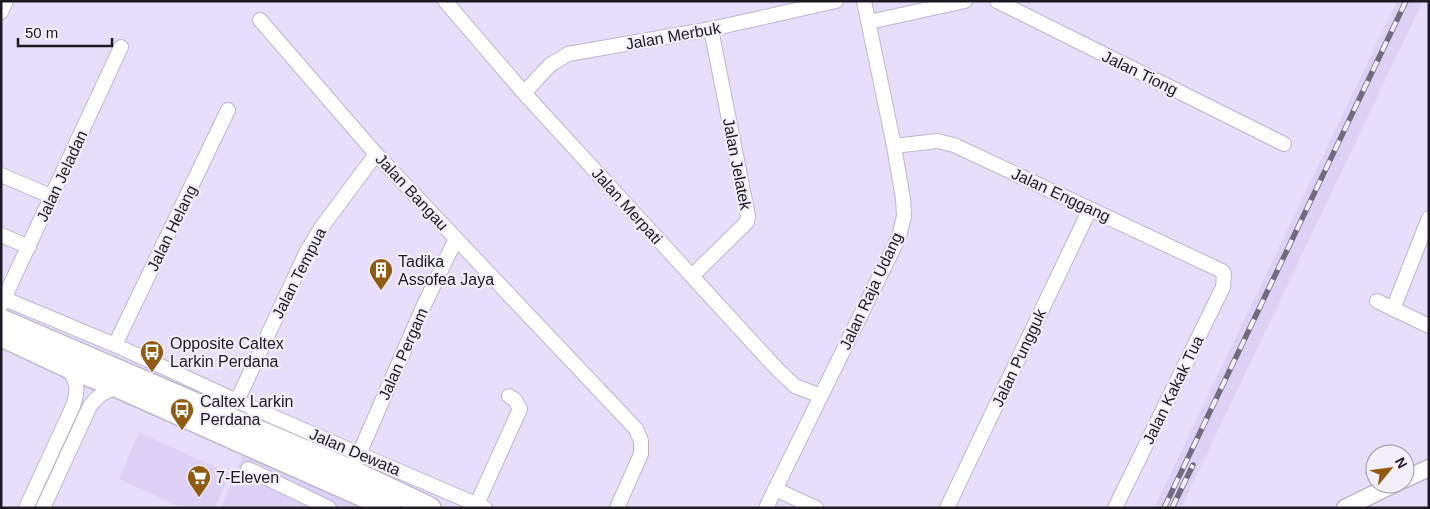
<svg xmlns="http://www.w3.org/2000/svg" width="1430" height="509" viewBox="0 0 1430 509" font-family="Helvetica,sans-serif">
<rect width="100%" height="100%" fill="#e7defb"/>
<path fill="#ddd2f5" d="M 1397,1 L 1423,1 L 1181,508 L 1154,508 Z
M 139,432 L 230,474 L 215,508 L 182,508 L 119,479 Z
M 243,455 L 365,508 L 221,508 Z"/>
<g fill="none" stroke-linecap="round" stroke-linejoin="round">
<g stroke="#bdb5d0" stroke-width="16">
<path id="minor" d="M 445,1 L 524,93 L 777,369 L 795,386 L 821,396
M 997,1 L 1284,144
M 1,12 L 6,1
M 260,20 L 376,154 L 636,429 L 641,441 L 641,454 L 617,508
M 869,22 L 965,1
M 524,93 L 550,65 L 568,54 L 711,29 L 836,1
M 894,146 L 937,141 L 954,145 L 1222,271 L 1224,274 L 1223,287 L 1115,508
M 1,175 L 53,197
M 1,235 L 29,247
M 692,276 L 747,222 L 748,216 L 711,29
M 5,299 L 115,345 L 237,401 L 359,454 L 485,508
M 1377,301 L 1429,326
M 1,305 L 121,47
M 1393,309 L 1429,218
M 115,345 L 228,110
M 237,401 L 307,251 L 321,228 L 376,154
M 356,461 L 424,305 L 456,239
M 248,469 L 329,508
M 775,489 L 816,508
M 477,504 L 520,409 L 515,400 L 509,396
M 26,508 L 73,406 C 79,388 77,383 68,367
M 43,508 L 90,406 C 98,395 105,391 118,387
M 766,508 L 899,237 L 904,216 L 903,199 L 894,146 L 864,1
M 947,508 L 1090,209"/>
</g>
<g stroke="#bdb5d0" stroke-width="19">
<path id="tertiary" d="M 1405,479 L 1429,468
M 1345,508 L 1394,484"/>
</g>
<g stroke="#bdb5d0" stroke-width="24">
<path id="primary" d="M 1,320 L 352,471 L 430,508
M 6,338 L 68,367 L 118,387 L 390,508"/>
</g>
<use href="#minor" stroke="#fff" stroke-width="14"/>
<use href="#tertiary" stroke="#fff" stroke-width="16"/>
<use href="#primary" stroke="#fff" stroke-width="21"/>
<g stroke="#706b7d" stroke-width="5.5">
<path id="rail" d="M 1164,508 L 1406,1
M 1172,508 L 1193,465"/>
</g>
<use href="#rail" stroke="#f2effa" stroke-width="4" stroke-dasharray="11" stroke-linecap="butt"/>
</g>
<defs>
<g id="building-pin" transform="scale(1.25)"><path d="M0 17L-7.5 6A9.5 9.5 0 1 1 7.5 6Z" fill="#915b10" stroke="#f2effa"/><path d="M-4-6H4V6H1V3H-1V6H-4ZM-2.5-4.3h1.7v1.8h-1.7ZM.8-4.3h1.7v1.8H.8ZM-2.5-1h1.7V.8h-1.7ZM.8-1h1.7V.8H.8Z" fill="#fff"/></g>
<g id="bus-pin" transform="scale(1.25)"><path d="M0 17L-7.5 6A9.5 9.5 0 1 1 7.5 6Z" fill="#915b10" stroke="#f2effa"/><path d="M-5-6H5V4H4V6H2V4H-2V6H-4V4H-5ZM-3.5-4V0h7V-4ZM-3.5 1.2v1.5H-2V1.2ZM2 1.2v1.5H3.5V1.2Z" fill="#fff"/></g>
<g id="supermarket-pin" transform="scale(1.25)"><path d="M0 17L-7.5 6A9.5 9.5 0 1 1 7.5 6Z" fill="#915b10" stroke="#f2effa"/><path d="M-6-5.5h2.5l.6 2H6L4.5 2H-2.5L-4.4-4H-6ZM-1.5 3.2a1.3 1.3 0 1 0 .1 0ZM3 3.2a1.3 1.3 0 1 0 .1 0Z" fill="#fff"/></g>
</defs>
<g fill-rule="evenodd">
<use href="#building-pin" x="381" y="270"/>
<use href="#bus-pin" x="152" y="352"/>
<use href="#bus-pin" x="182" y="410"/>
<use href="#supermarket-pin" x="199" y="477"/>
</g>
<g text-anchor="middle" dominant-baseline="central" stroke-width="4.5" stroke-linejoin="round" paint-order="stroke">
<g font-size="16" fill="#1d1a24" stroke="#f2effa">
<text transform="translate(673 36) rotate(-10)">Jalan Merbuk</text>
<text transform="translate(1140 73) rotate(26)">Jalan Tiong</text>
<text transform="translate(737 164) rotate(79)">Jalan Jelatek</text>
<text transform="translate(62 176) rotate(-65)">Jalan Jeladan</text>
<text transform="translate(412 192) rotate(47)">Jalan Bangau</text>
<text transform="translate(1061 195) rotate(25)">Jalan Enggang</text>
<text transform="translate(627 206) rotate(48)">Jalan Merpati</text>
<text transform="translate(172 228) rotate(-64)">Jalan Helang</text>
<text transform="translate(299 273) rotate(-63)">Jalan Tempua</text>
<text transform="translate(871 291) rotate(-65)">Jalan Raja Udang</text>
<text transform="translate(403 354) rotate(-66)">Jalan Pergam</text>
<text transform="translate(1019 358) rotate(-65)">Jalan Pungguk</text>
<text transform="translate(1173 390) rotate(-64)">Jalan Kakak Tua</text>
<text transform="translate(355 452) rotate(23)">Jalan Dewata</text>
</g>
<g font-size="16" fill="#1d1a24" stroke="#f2effa" text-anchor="start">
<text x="398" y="261">Tadika<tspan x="398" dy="18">Assofea Jaya</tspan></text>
<text x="170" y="343">Opposite Caltex<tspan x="170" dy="18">Larkin Perdana</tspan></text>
<text x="200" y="401">Caltex Larkin<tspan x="200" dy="18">Perdana</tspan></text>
<text x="216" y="477">7-Eleven</text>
</g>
</g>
<rect width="1430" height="509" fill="none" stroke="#1d1a24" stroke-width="5"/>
<g transform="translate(1390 469) rotate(61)"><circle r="24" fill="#f2effa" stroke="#9d9aa4"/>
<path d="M0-4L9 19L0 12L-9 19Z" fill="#915b10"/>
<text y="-8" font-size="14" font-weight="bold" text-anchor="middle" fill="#1d1a24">N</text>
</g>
<path d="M18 38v8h94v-8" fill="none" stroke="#1d1a24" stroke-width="2.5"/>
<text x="25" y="38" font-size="15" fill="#1d1a24" stroke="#f2effa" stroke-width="4" paint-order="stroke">50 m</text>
</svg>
